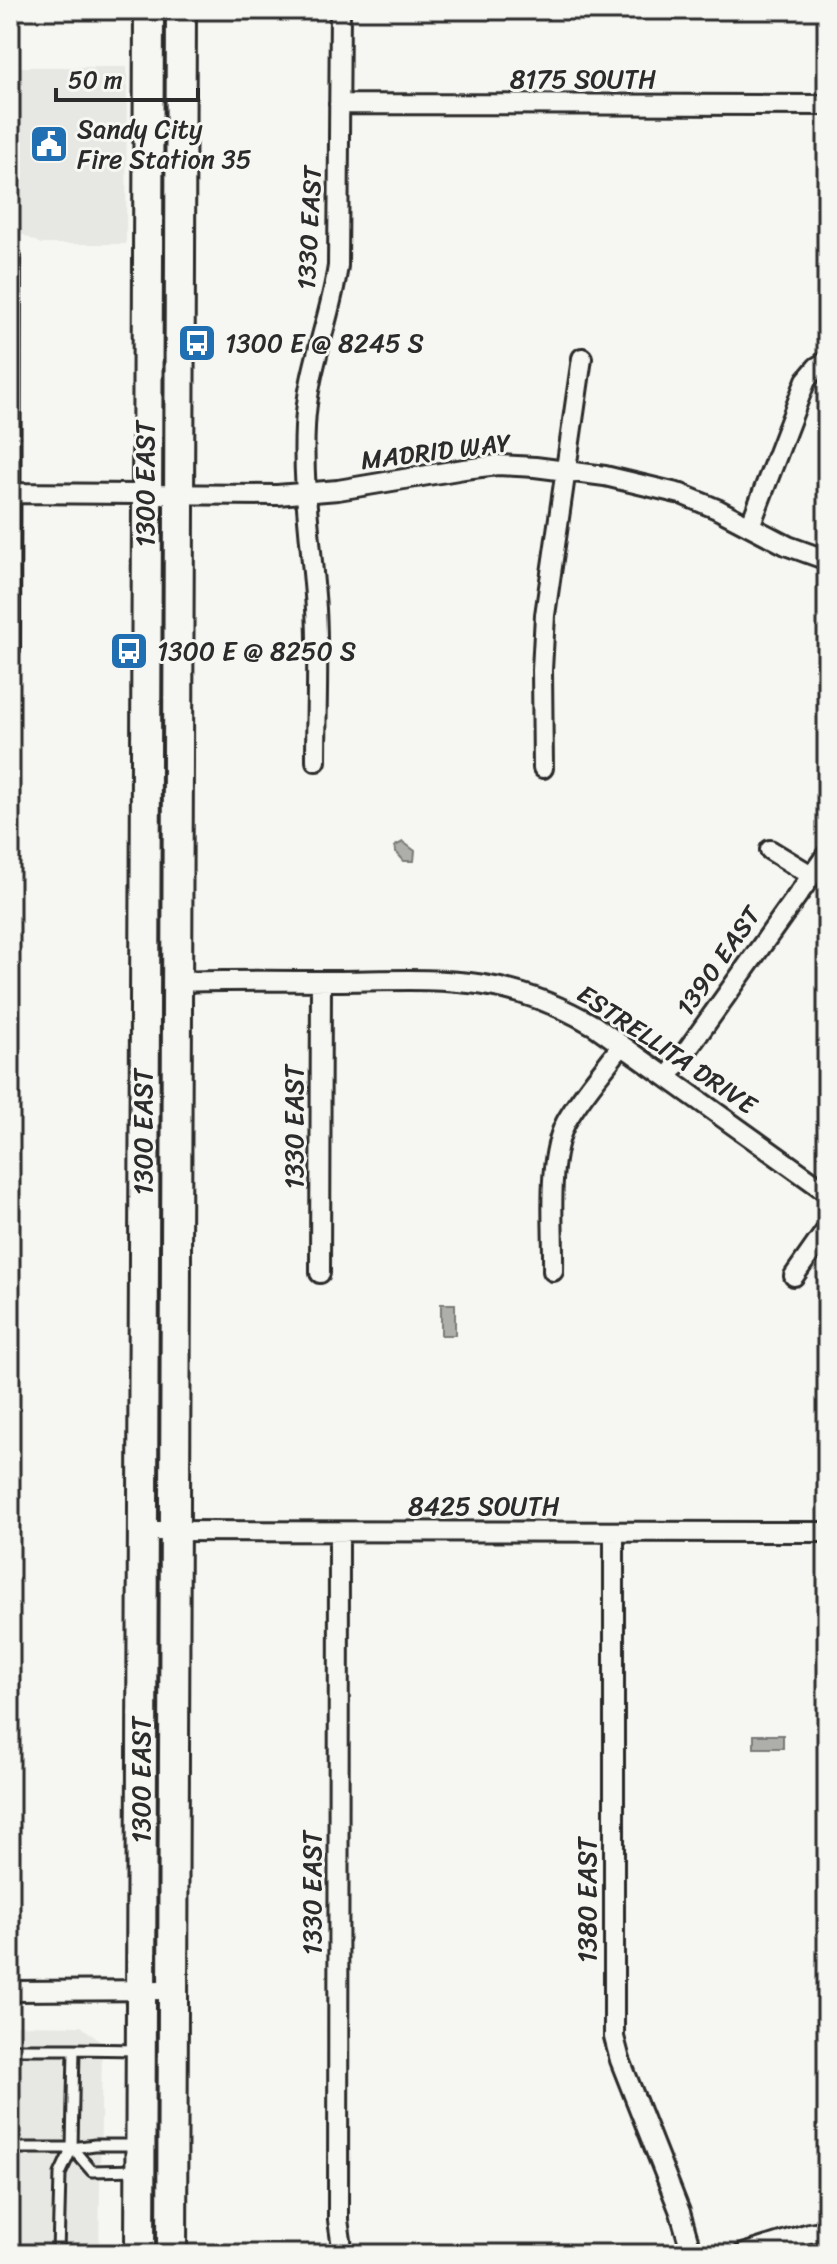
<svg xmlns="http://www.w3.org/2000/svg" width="837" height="2264" viewBox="0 0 837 2264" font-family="Sriracha,sans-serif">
<rect width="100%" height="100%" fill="#f6f6f2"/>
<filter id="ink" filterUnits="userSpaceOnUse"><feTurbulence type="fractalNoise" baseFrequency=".0125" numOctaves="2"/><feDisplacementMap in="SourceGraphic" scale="16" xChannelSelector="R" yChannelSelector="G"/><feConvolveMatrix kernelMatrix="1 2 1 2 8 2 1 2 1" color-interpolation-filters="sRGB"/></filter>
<g filter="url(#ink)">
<path fill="#e7e7e3" d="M 10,67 L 127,67 L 126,244 L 41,244 L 10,228 Z
M 10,2025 L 81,2026 L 102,2043 L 99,2254 L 10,2254 Z"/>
<path fill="#aeaeab" stroke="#7a7a78" stroke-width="2" d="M 403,842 L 415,851 L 414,861 L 404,861 L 396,852 L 395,846 Z
M 441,1304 L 455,1304 L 455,1335 L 441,1335 Z
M 754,1735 L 783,1735 L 783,1748 L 754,1748 Z"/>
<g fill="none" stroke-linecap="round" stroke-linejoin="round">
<g stroke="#2b2b2b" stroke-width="15">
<path id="service" d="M 10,2049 L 74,2049
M 137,2145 L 95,2145 L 72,2148 L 92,2171 L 138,2170
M 10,2148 L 72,2148
M 58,2254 L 60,2174 L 72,2148 L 74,2049 L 138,2050"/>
</g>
<g stroke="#2b2b2b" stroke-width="24">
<path id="minor" d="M 339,104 L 827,105
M 10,493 L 277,495 L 338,490 L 464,469 L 498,465 L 535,467 L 605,476 L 681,494 L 717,509 L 788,546 L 827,560
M 750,526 L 806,380 L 817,367 L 827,361
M 10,649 L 11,258
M 316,761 C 316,711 319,659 316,609 C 312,548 302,488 305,427 C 307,371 330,321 338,266 L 340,10
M 543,768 L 542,670 L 545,615 L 582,358
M 770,850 L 811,875
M 176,982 C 229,980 282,981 335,981 C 436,980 504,972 595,1026 L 827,1192
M 668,1077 L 827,854
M 553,1271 C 554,1228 546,1161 566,1122 C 581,1095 603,1071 621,1046
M 320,1273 L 321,981
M 794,1276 L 827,1229
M 142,1531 L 827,1532
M 339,1532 L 338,2220 L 343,2254
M 614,1532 L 614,2037 L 620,2060 L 680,2212 L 692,2254
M 10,1991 L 171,1990
M 743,2254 L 809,2233 L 827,2230"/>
</g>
<g stroke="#2b2b2b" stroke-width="34">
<path id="primary" d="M 140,2254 L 149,10
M 172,2254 L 181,10"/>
</g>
<use href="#service" stroke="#f6f6f2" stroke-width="9"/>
<use href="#minor" stroke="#f6f6f2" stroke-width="18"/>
<use href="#primary" stroke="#f6f6f2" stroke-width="28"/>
</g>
</g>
<defs>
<g id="civic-square" transform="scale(2)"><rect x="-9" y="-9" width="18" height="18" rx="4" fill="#1f6fb2" stroke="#f6f6f2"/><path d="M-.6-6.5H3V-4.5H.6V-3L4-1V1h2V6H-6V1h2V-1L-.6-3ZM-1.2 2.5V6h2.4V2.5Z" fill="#fff"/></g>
<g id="bus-square" transform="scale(2)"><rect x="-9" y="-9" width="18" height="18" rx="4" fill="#1f6fb2" stroke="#f6f6f2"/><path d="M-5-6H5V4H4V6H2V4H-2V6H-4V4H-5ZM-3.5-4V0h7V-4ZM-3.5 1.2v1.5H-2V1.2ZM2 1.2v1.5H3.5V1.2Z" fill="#fff"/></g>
</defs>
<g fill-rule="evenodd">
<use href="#civic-square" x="49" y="144"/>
<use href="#bus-square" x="197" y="343"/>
<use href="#bus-square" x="129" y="651"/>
</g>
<g text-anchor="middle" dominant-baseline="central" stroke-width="6" stroke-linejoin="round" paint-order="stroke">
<g font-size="26" fill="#2b2b2b" stroke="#f6f6f2">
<text x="583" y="79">8175 SOUTH</text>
<text transform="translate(309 228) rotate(-87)">1330 EAST</text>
<text transform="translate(436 451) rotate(-7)">MADRID WAY</text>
<text transform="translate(145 484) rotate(-90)">1300 EAST</text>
<text transform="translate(718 961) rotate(-55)">1390 EAST</text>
<text transform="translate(667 1049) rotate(34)">ESTRELLITA DRIVE</text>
<text transform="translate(294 1127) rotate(-90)">1330 EAST</text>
<text transform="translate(143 1132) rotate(-90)">1300 EAST</text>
<text x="484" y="1506">8425 SOUTH</text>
<text transform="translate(141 1780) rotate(-90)">1300 EAST</text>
<text transform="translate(312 1893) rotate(-90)">1330 EAST</text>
<text transform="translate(587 1900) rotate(-90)">1380 EAST</text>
</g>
<g font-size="26" fill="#2b2b2b" stroke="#f6f6f2" text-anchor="start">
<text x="77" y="129">Sandy City<tspan x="77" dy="30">Fire Station 35</tspan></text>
<text x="225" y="343">1300 E @ 8245 S</text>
<text x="157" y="651">1300 E @ 8250 S</text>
</g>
</g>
<rect width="837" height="2264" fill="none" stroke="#f6f6f2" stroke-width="40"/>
<rect x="20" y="20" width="797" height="2224" fill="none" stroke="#2b2b2b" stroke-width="3" filter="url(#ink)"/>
<path d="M56 88v12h142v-12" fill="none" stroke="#2b2b2b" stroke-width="4"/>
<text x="68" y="88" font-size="24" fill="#2b2b2b" stroke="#f6f6f2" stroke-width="6" paint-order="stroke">50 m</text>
</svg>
